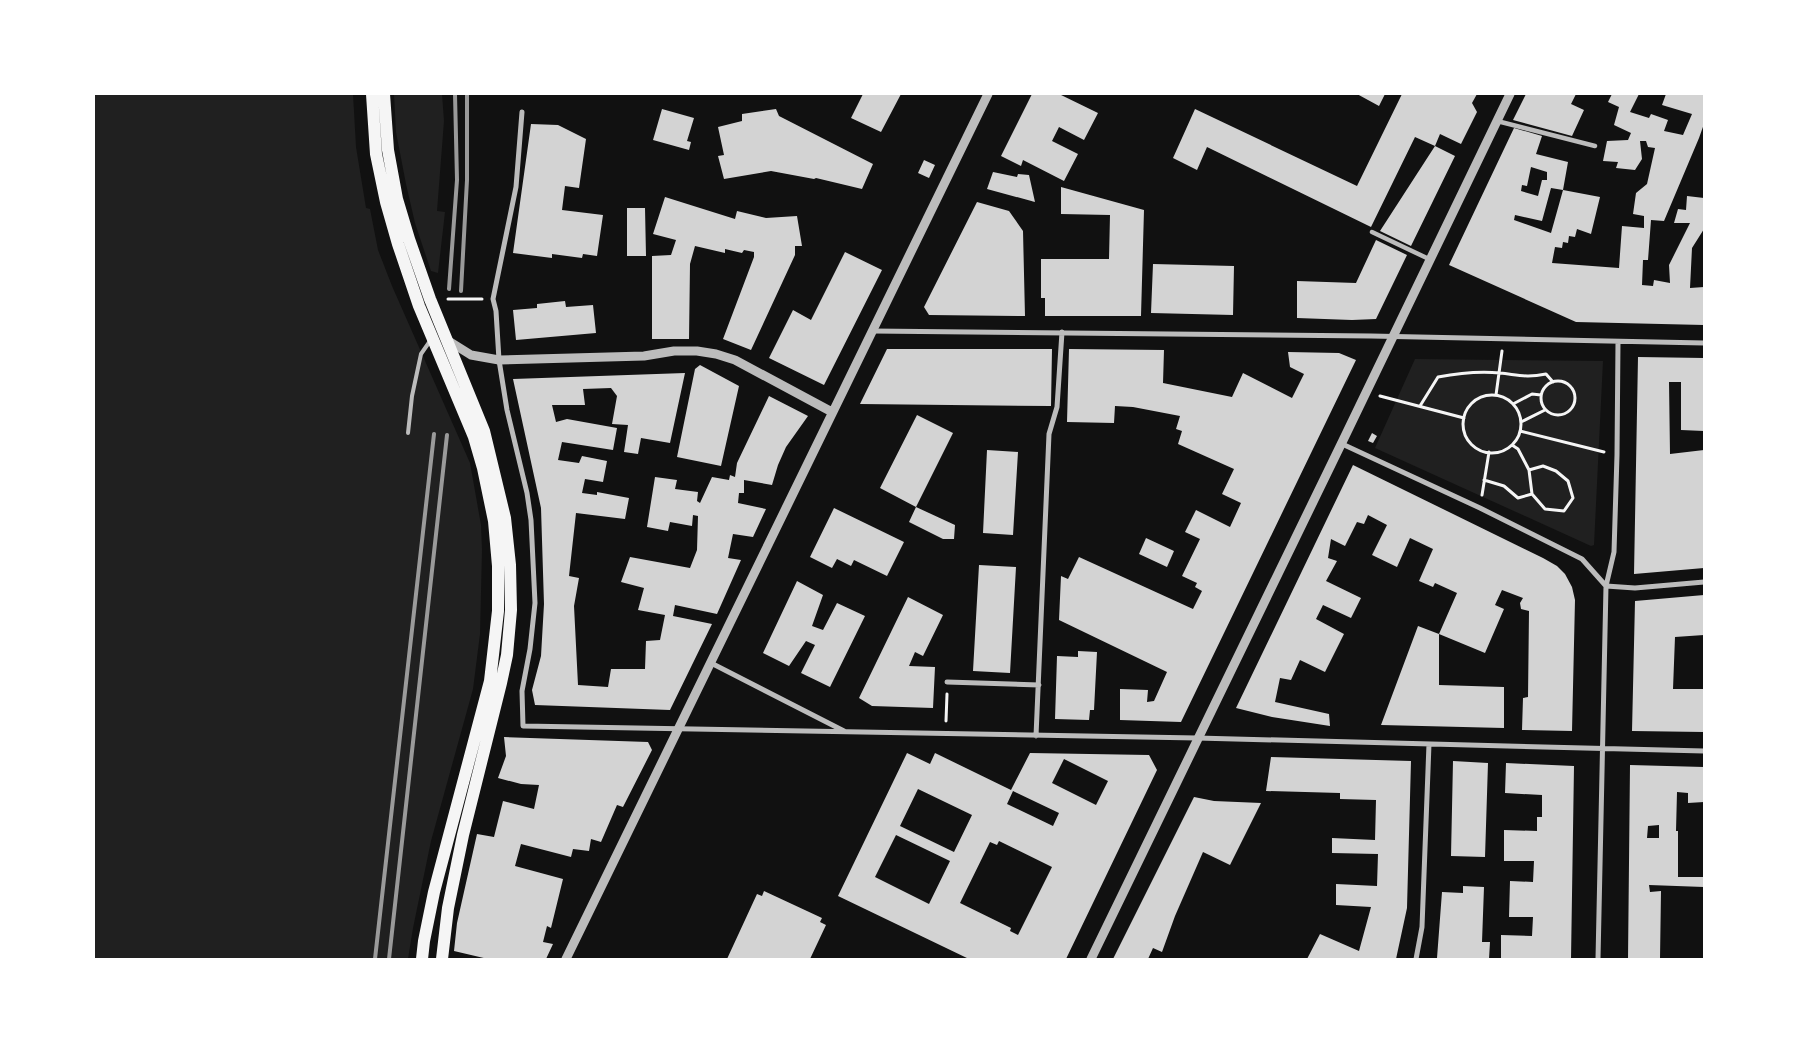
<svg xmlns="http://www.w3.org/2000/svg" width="1798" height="1053" viewBox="0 0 1798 1053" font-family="'Playfair Display',serif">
<rect width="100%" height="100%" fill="#111"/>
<path fill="#202020" d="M 94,94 L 353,94 L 356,147 L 366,208 L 370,209 L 378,250 L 392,286 L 470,463 L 481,525 L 482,550 L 480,634 L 473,689 L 431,841 L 413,928 L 408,959 L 94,959 Z
M 394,94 L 442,94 L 444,121 L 437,211 L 445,212 L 438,273 L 431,271 L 415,223 L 406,184 L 396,132 Z
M 1415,359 L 1603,361 L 1594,545 L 1591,546 L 1375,448 Z"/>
<path fill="#d3d3d3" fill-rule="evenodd" d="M 863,94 L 901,94 L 881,132 L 851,118 Z
M 1032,94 L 1059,94 L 1098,113 L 1084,140 L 1059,127 L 1052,141 L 1078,154 L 1064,181 L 1023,160 L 1021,166 L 1001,156 Z
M 1357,94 L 1385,94 L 1379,106 Z
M 1402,94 L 1477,94 L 1472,103 L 1477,112 L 1461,144 L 1440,134 L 1435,146 L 1415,137 L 1371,227 L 1207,147 L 1197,170 L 1173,158 L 1195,109 L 1357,186 Z
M 1526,94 L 1576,94 L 1571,104 L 1584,110 L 1572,136 L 1513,120 Z
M 1612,94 L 1639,94 L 1630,112 L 1649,118 L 1651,114 L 1668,120 L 1664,131 L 1683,135 L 1692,114 L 1662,105 L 1666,94 L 1697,94 L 1700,95 L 1704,94 L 1704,124 L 1699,138 L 1664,221 L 1651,220 L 1648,260 L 1643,260 L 1642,285 L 1653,286 L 1654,280 L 1670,283 L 1669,265 L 1690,223 L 1674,223 L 1678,209 L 1686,210 L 1687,196 L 1704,198 L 1704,229 L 1692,248 L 1690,288 L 1704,287 L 1704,325 L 1576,322 L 1449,265 L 1514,128 L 1542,136 L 1536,154 L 1568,162 L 1563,190 L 1600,197 L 1591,234 L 1577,229 L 1575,237 L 1569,236 L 1568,243 L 1563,242 L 1562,248 L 1555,247 L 1552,263 L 1619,268 L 1622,226 L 1644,228 L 1644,216 L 1633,214 L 1636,193 L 1647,184 L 1655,148 L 1648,147 L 1646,141 L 1640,141 L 1642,159 L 1635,170 L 1616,168 L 1618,162 L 1603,161 L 1607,141 L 1628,140 L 1631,133 L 1614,125 L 1619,107 L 1608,102 ZM 1531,167 L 1547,172 L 1547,180 L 1542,180 L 1538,196 L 1521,191 L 1522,185 L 1527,186 ZM 1551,188 L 1563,190 L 1551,233 L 1514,220 L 1515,215 L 1542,221 Z
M 662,109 L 694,118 L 687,141 L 691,142 L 689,150 L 653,140 Z
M 776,109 L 779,116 L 873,164 L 862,189 L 816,178 L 814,179 L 771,171 L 724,179 L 718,156 L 724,155 L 718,127 L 742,121 L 742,114 Z
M 531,124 L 558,125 L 586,139 L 579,188 L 565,186 L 562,210 L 603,215 L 597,256 L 583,254 L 582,258 L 552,254 L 552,258 L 513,253 Z
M 1435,146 L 1455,156 L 1411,246 L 1380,231 Z
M 924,160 L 935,165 L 929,178 L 918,173 Z
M 993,172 L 1017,177 L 1018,174 L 1029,175 L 1035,202 L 987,189 Z
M 1061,187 L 1144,210 L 1141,316 L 1045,316 L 1045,298 L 1041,298 L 1041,259 L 1109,259 L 1110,215 L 1061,214 Z
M 665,197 L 735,219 L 737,211 L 766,218 L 797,216 L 802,246 L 795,246 L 795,255 L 751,350 L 723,339 L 754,257 L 754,252 L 744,250 L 742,253 L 725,249 L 725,253 L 695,246 L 690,264 L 689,339 L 652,339 L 652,256 L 671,255 L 676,240 L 653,234 Z
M 977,202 L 1009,211 L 1023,231 L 1025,316 L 929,315 L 924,307 Z
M 627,208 L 645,208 L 646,256 L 627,256 Z
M 1376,240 L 1407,255 L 1376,319 L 1352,320 L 1297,318 L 1297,281 L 1356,283 Z
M 845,252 L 882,270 L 824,385 L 769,358 L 793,310 L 811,320 Z
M 1153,264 L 1234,266 L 1233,315 L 1151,313 Z
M 565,301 L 566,307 L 593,305 L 596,333 L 516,340 L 513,310 L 537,308 L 537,304 Z
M 887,349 L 1052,349 L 1051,406 L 860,404 Z
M 1069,349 L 1164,350 L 1163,383 L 1232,397 L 1243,373 L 1292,398 L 1304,374 L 1290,367 L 1288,352 L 1339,353 L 1356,360 L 1181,722 L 1120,720 L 1120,689 L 1148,690 L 1147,702 L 1154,701 L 1167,672 L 1059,620 L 1061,576 L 1068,579 L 1079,557 L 1193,609 L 1202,591 L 1195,587 L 1197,583 L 1182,576 L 1200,539 L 1185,532 L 1196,510 L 1230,527 L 1241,503 L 1222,494 L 1234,469 L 1178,444 L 1182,431 L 1176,429 L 1180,416 L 1133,407 L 1115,406 L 1114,423 L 1067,422 Z
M 1638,357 L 1704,358 L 1704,431 L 1681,430 L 1681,382 L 1669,382 L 1670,454 L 1704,450 L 1704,568 L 1634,574 Z
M 700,365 L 739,386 L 721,466 L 677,457 L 695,369 Z
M 685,373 L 670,443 L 641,438 L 638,454 L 624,452 L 628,425 L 612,424 L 617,396 L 611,388 L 583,389 L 585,405 L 552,405 L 556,422 L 567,419 L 617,428 L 613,450 L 562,442 L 558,460 L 579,463 L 582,456 L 607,461 L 603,482 L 585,479 L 582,493 L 597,495 L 597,492 L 629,498 L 625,519 L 576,513 L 569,576 L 579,578 L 574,606 L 578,685 L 608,687 L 611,669 L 645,669 L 646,641 L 660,640 L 665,615 L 638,610 L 644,588 L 621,582 L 630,557 L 690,568 L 697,550 L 698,516 L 693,515 L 692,526 L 670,522 L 668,531 L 647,527 L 655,477 L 677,480 L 675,489 L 698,492 L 697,501 L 700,503 L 712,477 L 729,480 L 730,475 L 735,477 L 737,463 L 769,396 L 808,416 L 786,447 L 778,465 L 772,485 L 744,480 L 744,493 L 739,493 L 738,503 L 766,509 L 753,537 L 733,534 L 728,558 L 741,560 L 717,614 L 675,605 L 673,616 L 712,624 L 670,710 L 535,705 L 532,690 L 541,656 L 544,604 L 541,508 L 513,379 Z
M 917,415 L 953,433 L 916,507 L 955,525 L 954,539 L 943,539 L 909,522 L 916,507 L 880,488 Z
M 1372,433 L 1377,436 L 1373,443 L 1368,441 Z
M 987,450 L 1018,452 L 1013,535 L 983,533 Z
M 1353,465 L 1543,558 L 1557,566 L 1565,574 L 1572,587 L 1575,600 L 1572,731 L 1522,730 L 1523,698 L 1528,697 L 1529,611 L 1521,609 L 1520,603 L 1523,598 L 1502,590 L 1495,605 L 1504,609 L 1485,653 L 1439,634 L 1457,593 L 1435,583 L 1433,587 L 1419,581 L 1433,549 L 1410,538 L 1397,567 L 1372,555 L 1387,525 L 1368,515 L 1364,524 L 1357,522 L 1345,546 L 1331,539 L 1328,558 L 1337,561 L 1326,581 L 1361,598 L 1351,618 L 1323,605 L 1316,619 L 1344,634 L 1325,672 L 1300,660 L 1291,680 L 1280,678 L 1275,702 L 1329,714 L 1330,726 L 1272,717 L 1236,708 Z
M 834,508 L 904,542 L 887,576 L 854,560 L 851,566 L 837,559 L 832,568 L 810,557 Z
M 1146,538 L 1174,551 L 1167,567 L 1139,554 Z
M 979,565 L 1016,567 L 1010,673 L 973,671 Z
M 797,581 L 823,595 L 812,626 L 823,630 L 837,603 L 865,616 L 830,687 L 801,673 L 815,645 L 806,641 L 789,666 L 763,653 Z
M 1704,595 L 1704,635 L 1675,637 L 1673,689 L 1704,689 L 1704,732 L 1632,731 L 1635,601 Z
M 908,597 L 943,615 L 923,656 L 915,652 L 909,666 L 935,667 L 933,708 L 872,706 L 859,698 Z
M 1418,626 L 1439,634 L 1439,685 L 1504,687 L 1504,728 L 1381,725 Z
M 1078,651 L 1097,652 L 1094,710 L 1090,710 L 1089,720 L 1055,719 L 1057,656 L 1078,657 Z
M 504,737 L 648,742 L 652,750 L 623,807 L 617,805 L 601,842 L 591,839 L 589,851 L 573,849 L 571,857 L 521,844 L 515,866 L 563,879 L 551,928 L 547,926 L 543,942 L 553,944 L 546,959 L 488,959 L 454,951 L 457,923 L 477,834 L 494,837 L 503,801 L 534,809 L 539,785 L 521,784 L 498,778 L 506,756 Z
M 907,753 L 930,764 L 935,753 L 1011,790 L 1030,753 L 1149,755 L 1157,770 L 1066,959 L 969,959 L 838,896 ZM 1064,759 L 1108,781 L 1096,805 L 1052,783 ZM 918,789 L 972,815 L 954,852 L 900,826 ZM 1013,791 L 1059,813 L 1053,826 L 1007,804 ZM 896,835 L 950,861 L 929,904 L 875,877 ZM 999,841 L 1052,867 L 1018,935 L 1010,931 L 1011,928 L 960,903 L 990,842 L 997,845 Z
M 1271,757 L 1411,761 L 1407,908 L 1396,959 L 1307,959 L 1320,934 L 1359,951 L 1371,907 L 1336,905 L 1336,884 L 1377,886 L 1378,854 L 1332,853 L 1332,838 L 1375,840 L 1376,800 L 1340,799 L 1340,793 L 1266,791 Z
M 1453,761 L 1488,763 L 1485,857 L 1451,856 Z
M 1506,763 L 1574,766 L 1571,959 L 1501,959 L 1501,935 L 1532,936 L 1533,917 L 1509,917 L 1510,881 L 1533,882 L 1534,861 L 1504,861 L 1504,830 L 1537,831 L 1537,817 L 1542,817 L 1542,795 L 1505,793 Z
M 1630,765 L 1704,767 L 1704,802 L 1688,803 L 1688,793 L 1677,792 L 1676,831 L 1678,831 L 1678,877 L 1704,877 L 1704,887 L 1649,885 L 1650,892 L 1661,891 L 1660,959 L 1628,959 ZM 1659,825 L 1659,838 L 1647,838 L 1648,826 Z
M 1194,797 L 1214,801 L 1261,803 L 1230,865 L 1203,852 L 1175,916 L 1162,952 L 1153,948 L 1148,959 L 1113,959 Z
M 1463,886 L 1484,887 L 1482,942 L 1490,942 L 1489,959 L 1440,959 L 1437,958 L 1442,892 L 1463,893 Z
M 764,891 L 822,918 L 820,922 L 826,925 L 810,959 L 727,959 L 757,894 L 762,896 Z"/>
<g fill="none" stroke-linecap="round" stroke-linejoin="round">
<path stroke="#f5f5f5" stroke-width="3" d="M 448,299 L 482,299
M1541 398a17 17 0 1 1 34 0a17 17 0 1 1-34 0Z
M 1496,395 L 1502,351
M1463 424a29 29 0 1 1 58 0a29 29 0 1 1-58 0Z
M 1380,396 L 1464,418
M 1513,404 L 1532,394 L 1541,395
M 1420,406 L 1438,377 C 1459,373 1478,371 1500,373 C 1519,375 1526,378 1546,374 L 1553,382
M 1521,422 L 1545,410
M 1520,431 L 1604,452
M 1512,445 L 1518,449 L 1529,470 L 1532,494 L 1545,509 L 1564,511 L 1573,498 L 1568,481 L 1556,471 L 1543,466 L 1529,470
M 1484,480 L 1504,486 L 1518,498 L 1532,494
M 1482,495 L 1489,452
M 946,721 L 947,694"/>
<path stroke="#bcbcbc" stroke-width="4" d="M 408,433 L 412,396 L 421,354 L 430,341"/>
<path stroke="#bcbcbc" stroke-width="4.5" d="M 1497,121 L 1595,146
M 1372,232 L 1431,260"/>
<path stroke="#bcbcbc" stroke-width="5" d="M 522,112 L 516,187 L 493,299 L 496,311 L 499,360 L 507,410 L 527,493 L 531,520 L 535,603 L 530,649 L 522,691 L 523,726 L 1197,738 L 1704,751
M 872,331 L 1371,336 L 1704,343
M 1340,443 L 1480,508 L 1582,559 L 1606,586
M 1606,586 L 1635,588 L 1704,582
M 711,663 L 844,731
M 947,682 L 1039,685
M 1036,736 L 1049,434 L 1057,407 L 1062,332
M 1416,959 L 1422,927 L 1429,744
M 1598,959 L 1606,586 L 1614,552 L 1617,455 L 1618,342"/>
<path stroke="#bcbcbc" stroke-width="9" d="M 447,340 L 471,355 L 499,360 L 644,356 L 674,351 L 697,351 L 716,354 L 735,360 L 832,412
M 566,959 L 988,94
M 1091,959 C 1230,671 1372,383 1510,94"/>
<path stroke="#f5f5f5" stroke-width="12" d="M 372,94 L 376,154 L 386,202 L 398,244 L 419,306 L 474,437 L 483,468 L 494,521 L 498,566 L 498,611 L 490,681 L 434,892 L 424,941 L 422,959
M 384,94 L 388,150 L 397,199 L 409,239 L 430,299 L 484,431 L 505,518 L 510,565 L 511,610 L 507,655 L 501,683 L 463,835 L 448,908 L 442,959"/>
<path stroke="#9a9a9a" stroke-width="4" d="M 449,289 L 457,180 L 455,94
M 461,291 L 467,180 L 467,94
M 375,959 L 434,434
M 389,959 L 447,435"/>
</g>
<rect width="1798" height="1053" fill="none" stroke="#ffffff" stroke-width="190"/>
</svg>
